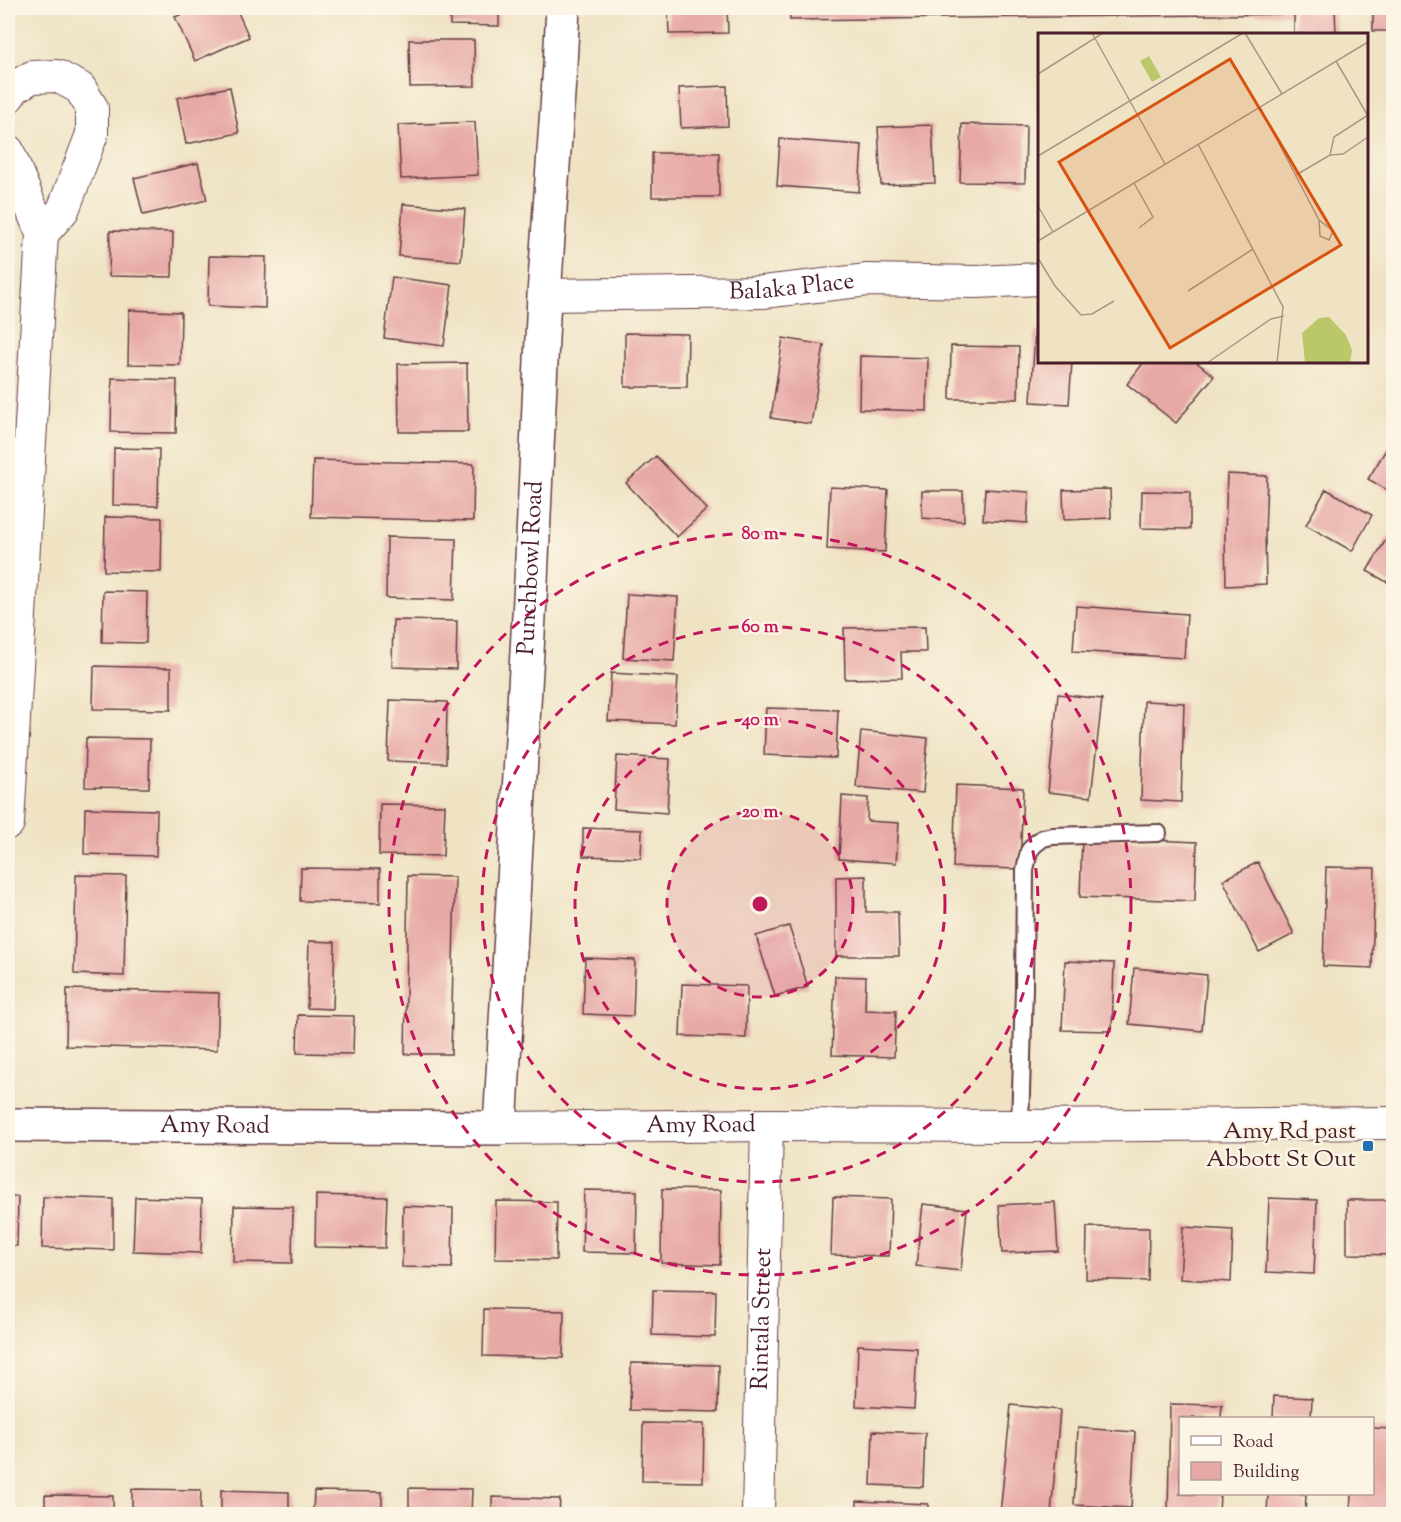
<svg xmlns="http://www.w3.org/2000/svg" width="1401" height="1522" viewBox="0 0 1401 1522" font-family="'Sorts Mill Goudy',serif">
<rect width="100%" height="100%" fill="#fcf5e5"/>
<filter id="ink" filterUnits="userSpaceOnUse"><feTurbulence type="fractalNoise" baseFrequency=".0167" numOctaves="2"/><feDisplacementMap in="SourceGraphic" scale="12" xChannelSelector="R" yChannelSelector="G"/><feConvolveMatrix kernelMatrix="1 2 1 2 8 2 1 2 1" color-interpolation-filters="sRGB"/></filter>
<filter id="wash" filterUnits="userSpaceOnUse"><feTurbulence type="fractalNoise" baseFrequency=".008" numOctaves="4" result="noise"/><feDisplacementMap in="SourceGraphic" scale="24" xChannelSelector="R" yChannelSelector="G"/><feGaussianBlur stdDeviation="1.35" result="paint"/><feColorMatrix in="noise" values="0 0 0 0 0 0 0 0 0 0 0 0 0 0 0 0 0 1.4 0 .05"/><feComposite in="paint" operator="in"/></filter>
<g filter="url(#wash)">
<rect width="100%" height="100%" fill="#efe3c4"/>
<g id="blocks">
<path fill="#e7a9a5" d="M 196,8 L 236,8 L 249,37 L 195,61 L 175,17 Z
M 450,8 L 499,8 L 499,26 L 450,25 Z
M 668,8 L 727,8 L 728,33 L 669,34 Z
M 790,8 L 1291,8 L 1291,14 L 790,20 Z
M 1294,8 L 1335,8 L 1336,34 L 1294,34 Z
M 1373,8 L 1394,8 L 1393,31 L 1373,31 Z
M 409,40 L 474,40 L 475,86 L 410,87 Z
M 727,86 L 728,126 L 681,128 L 679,88 Z
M 230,87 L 239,133 L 186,144 L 177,98 Z
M 475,122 L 478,175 L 401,179 L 398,125 Z
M 962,124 L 1026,126 L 1025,183 L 960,182 Z
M 932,125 L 935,183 L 881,185 L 878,127 Z
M 780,139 L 862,145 L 859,192 L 777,186 Z
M 652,153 L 719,153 L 719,197 L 652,197 Z
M 198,163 L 207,200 L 143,215 L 134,178 Z
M 403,204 L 465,209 L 461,261 L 399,256 Z
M 110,231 L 173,232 L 172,277 L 109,276 Z
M 209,256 L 266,257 L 265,308 L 208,306 Z
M 392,277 L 452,285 L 444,346 L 384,338 Z
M 129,310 L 181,312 L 180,365 L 128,364 Z
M 1035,331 L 1040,331 L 1040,362 L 1072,362 L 1069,404 L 1031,402 Z
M 625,333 L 688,334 L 687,387 L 625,387 Z
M 783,338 L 824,345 L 811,424 L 771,418 Z
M 951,346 L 1019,347 L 1018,399 L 950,399 Z
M 860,356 L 928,358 L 927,411 L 859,409 Z
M 1144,362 L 1196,362 L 1214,376 L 1176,423 L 1127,384 Z
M 467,363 L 468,432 L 399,432 L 398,364 Z
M 112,378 L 177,380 L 176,433 L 111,432 Z
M 114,448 L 159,449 L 158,506 L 113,505 Z
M 1387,448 L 1394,452 L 1394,494 L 1368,479 Z
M 656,456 L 707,509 L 677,537 L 626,483 Z
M 313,460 L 474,464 L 473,521 L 311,517 Z
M 1227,474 L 1267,476 L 1265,536 L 1266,584 L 1226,586 L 1225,535 Z
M 830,487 L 888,490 L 885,552 L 827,549 Z
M 985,489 L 1029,492 L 1027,523 L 983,520 Z
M 1110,489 L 1111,518 L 1064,520 L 1063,490 Z
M 1326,489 L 1372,515 L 1352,551 L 1306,525 Z
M 922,491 L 963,491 L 964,521 L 922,518 Z
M 1142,491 L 1190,492 L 1190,529 L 1141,528 Z
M 105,517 L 162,518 L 161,572 L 104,571 Z
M 1388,536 L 1394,539 L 1394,586 L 1367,571 Z
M 387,537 L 456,539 L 454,600 L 386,598 Z
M 103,591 L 147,592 L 146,643 L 102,642 Z
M 627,594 L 678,597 L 674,661 L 623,658 Z
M 1076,606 L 1187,614 L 1184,658 L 1073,651 Z
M 393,620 L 457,621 L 456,669 L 392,667 Z
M 925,627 L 926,652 L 901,652 L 902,678 L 845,679 L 844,628 Z
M 94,666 L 171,668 L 171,710 L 93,709 Z
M 611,673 L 678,677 L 675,724 L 608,721 Z
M 1058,694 L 1102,699 L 1091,797 L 1048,792 Z
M 390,700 L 447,702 L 446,763 L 388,761 Z
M 1144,701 L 1184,703 L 1181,802 L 1141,800 Z
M 766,708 L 838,710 L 836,758 L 764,755 Z
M 861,731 L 928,738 L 923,793 L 856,787 Z
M 86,738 L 150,739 L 149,788 L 85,787 Z
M 617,756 L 670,759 L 667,813 L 614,809 Z
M 956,785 L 1023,788 L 1020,869 L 953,867 Z
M 842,796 L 868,798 L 867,821 L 899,823 L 896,863 L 839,859 Z
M 380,804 L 445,805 L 443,856 L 379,855 Z
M 85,808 L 157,810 L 156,856 L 84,854 Z
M 583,828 L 642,830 L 641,858 L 583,856 Z
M 1082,837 L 1197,842 L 1195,901 L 1080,897 Z
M 1258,862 L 1294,934 L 1259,952 L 1223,880 Z
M 1326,867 L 1375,868 L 1372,968 L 1323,966 Z
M 301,868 L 380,869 L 380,903 L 300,901 Z
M 76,875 L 126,876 L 124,976 L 74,974 Z
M 408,876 L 455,877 L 451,1054 L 405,1054 Z
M 866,876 L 866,912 L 898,912 L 899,956 L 836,956 L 836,877 Z
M 789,926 L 808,987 L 775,996 L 756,936 Z
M 309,941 L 335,942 L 333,1009 L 307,1008 Z
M 585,958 L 635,960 L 633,1016 L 583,1014 Z
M 1065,961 L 1114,963 L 1112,1031 L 1062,1030 Z
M 1134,968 L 1207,975 L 1202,1031 L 1129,1024 Z
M 835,976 L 866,977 L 865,1010 L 896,1011 L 894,1057 L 832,1055 Z
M 682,984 L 747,986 L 746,1038 L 680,1036 Z
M 67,989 L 219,993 L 217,1050 L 66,1046 Z
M 298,1015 L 354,1016 L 353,1054 L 297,1053 Z
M 662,1189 L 721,1190 L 720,1265 L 661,1263 Z
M 584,1190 L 637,1191 L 636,1253 L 582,1252 Z
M 316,1195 L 387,1197 L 385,1248 L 315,1247 Z
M 8,1197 L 18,1197 L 17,1246 L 8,1246 Z
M 43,1197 L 113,1199 L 113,1250 L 42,1248 Z
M 135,1197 L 202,1199 L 201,1253 L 133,1251 Z
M 833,1197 L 891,1199 L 889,1256 L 831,1255 Z
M 1269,1198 L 1317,1200 L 1314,1274 L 1266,1272 Z
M 1347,1200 L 1394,1200 L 1394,1255 L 1347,1254 Z
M 496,1201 L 557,1202 L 556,1260 L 495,1259 Z
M 1055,1202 L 1058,1251 L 1002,1253 L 999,1205 Z
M 923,1204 L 967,1209 L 961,1271 L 916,1266 Z
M 234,1206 L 293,1207 L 292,1263 L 233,1262 Z
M 403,1206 L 453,1208 L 452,1268 L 402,1267 Z
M 1087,1227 L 1149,1228 L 1148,1281 L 1086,1279 Z
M 1183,1227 L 1233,1230 L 1231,1282 L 1180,1279 Z
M 653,1290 L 716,1291 L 715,1337 L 652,1335 Z
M 484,1309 L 564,1311 L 563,1358 L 483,1356 Z
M 858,1345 L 917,1348 L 914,1409 L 856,1406 Z
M 631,1363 L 719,1365 L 718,1412 L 630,1410 Z
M 1274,1396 L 1312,1398 L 1311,1418 L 1273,1418 Z
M 1170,1404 L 1222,1405 L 1221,1418 L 1180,1418 L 1180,1494 L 1220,1494 L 1219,1514 L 1168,1514 Z
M 1011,1405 L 1060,1410 L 1051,1514 L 1000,1514 Z
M 643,1423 L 704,1424 L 703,1482 L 642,1481 Z
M 1078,1428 L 1135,1432 L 1131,1508 L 1074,1505 Z
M 1372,1428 L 1394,1429 L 1392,1514 L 1350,1514 L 1351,1494 L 1372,1494 Z
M 873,1431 L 925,1433 L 923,1487 L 871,1485 Z
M 409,1488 L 472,1489 L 471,1514 L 409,1514 Z
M 132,1489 L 201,1490 L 200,1514 L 132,1514 Z
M 221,1490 L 289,1492 L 289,1514 L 221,1514 Z
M 314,1491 L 382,1492 L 382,1514 L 313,1514 Z
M 1268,1494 L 1306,1494 L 1305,1514 L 1267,1514 Z
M 45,1495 L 113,1496 L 113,1514 L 45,1514 Z
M 492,1497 L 560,1499 L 559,1514 L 492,1514 Z
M 857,1501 L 928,1504 L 928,1514 L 857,1514 Z"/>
</g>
</g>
<g filter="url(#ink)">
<use href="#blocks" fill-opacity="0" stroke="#633c42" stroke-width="1.5"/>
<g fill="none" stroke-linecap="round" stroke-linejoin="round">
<g stroke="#633c42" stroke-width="20">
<path id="service" d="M 1020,1126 L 1024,988 L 1025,870 L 1029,851 L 1035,844 L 1043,838 L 1052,836 L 1158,833"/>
</g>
<g stroke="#633c42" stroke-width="34">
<g id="minor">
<path d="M 8,97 L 15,87 L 32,77 L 57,76 L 80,88 L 92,108 L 92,134 L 63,210 L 42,234"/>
<path d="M 8,151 L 42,234 L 8,823"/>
<path id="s1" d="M 544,295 L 763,292 L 868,280 L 977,282 L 1040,279"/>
<path id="s2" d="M 500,1128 L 767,1125 L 1020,1126 L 1394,1123"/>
<path id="s3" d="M 758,1514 L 767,1125"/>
</g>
</g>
<g stroke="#633c42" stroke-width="36">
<g id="tertiary">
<path id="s4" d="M 8,1125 L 500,1128 L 531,581 L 544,295 L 560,65 L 563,8"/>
</g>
</g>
<use href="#service" stroke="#fff" stroke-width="16"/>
<use href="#minor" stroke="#fff" stroke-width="32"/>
<use href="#tertiary" stroke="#fff" stroke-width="33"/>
</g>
</g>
<circle cx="760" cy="904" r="93" fill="#c2185b" fill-opacity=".12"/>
<g fill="none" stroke="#c2185b" stroke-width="3" stroke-dasharray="10 8">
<circle cx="760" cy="904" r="93"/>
<circle cx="760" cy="904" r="185"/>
<circle cx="760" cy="904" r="278"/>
<circle cx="760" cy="904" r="371"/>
</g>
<rect fill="#1f6fb2" stroke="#fcf5e5" stroke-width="2" x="1362" y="1140" width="12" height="12" rx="3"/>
<g text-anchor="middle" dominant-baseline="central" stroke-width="5" stroke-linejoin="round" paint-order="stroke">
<g font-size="24" fill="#4a1f2b" stroke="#fcf5e5">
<text stroke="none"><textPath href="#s1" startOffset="248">Balaka Place</textPath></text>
<text stroke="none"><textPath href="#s4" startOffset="1053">Punchbowl Road</textPath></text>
<text stroke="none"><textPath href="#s2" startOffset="201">Amy Road</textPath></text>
<text stroke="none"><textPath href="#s4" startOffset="207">Amy Road</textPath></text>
<text stroke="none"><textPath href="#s3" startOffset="195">Rintala Street</textPath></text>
</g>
<g font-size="24" fill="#4a1f2b" stroke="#fcf5e5" text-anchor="end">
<text x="1356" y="1132">Amy Rd past<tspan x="1356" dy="28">Abbott St Out</tspan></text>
</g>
</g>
<g transform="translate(1038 33)">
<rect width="330" height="330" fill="#efe3c4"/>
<path d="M 111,23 L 123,44 L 114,49 L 102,28 ZM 291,284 L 308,302 L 314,317 L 312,330 L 267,330 L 264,300 L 281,285 Z" fill="#bbc86a"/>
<path fill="none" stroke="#ad9587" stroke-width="1.5" d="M 54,0 L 127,131M 207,0 L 244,61M 298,28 L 330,83M 0,41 L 65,0M 222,74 L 281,187 L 295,198 L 291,207 L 282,203 L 281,187M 160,111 L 245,274 L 239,330M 292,122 L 296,104 L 330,82M 0,123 L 205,0M 258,142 L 292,122 L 305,121 L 330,104M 96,150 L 115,184 L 101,195M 0,173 L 15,199M 0,208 L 330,9M 0,225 L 17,253 L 43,282 L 54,281 L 76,268M 150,258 L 215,216M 169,330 L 233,286 L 246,283"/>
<path fill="#d8530f" fill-opacity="0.15" stroke="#d8530f" stroke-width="3" d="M 192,26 L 303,212 L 132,315 L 21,129 Z"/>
<rect width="330" height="330" fill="none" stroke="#4a1f2b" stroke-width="3"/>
</g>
<circle cx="760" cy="904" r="9" fill="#c2185b" stroke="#fcf5e5" stroke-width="3"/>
<g font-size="18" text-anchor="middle" font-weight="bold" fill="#c2185b" stroke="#fcf5e5" stroke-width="5" stroke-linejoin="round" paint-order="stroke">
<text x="760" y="539">80 m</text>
<text x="760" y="632">60 m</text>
<text x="760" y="725">40 m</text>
<text x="760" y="817">20 m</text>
</g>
<rect width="1401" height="1522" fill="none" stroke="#fcf5e5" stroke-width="30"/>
<rect x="1179" y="1417" width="195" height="78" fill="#fcf5e5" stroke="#b59f9b" stroke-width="1.5"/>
<rect x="1191" y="1436" width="30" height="9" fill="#ffffff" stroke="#b59f9b" stroke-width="1.5"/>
<text x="1233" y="1447" font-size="18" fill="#4a1f2b">Road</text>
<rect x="1191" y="1462" width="30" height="18" fill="#e7a9a5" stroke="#b59f9b" stroke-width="1.5"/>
<text x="1233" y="1477" font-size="18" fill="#4a1f2b">Building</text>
</svg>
